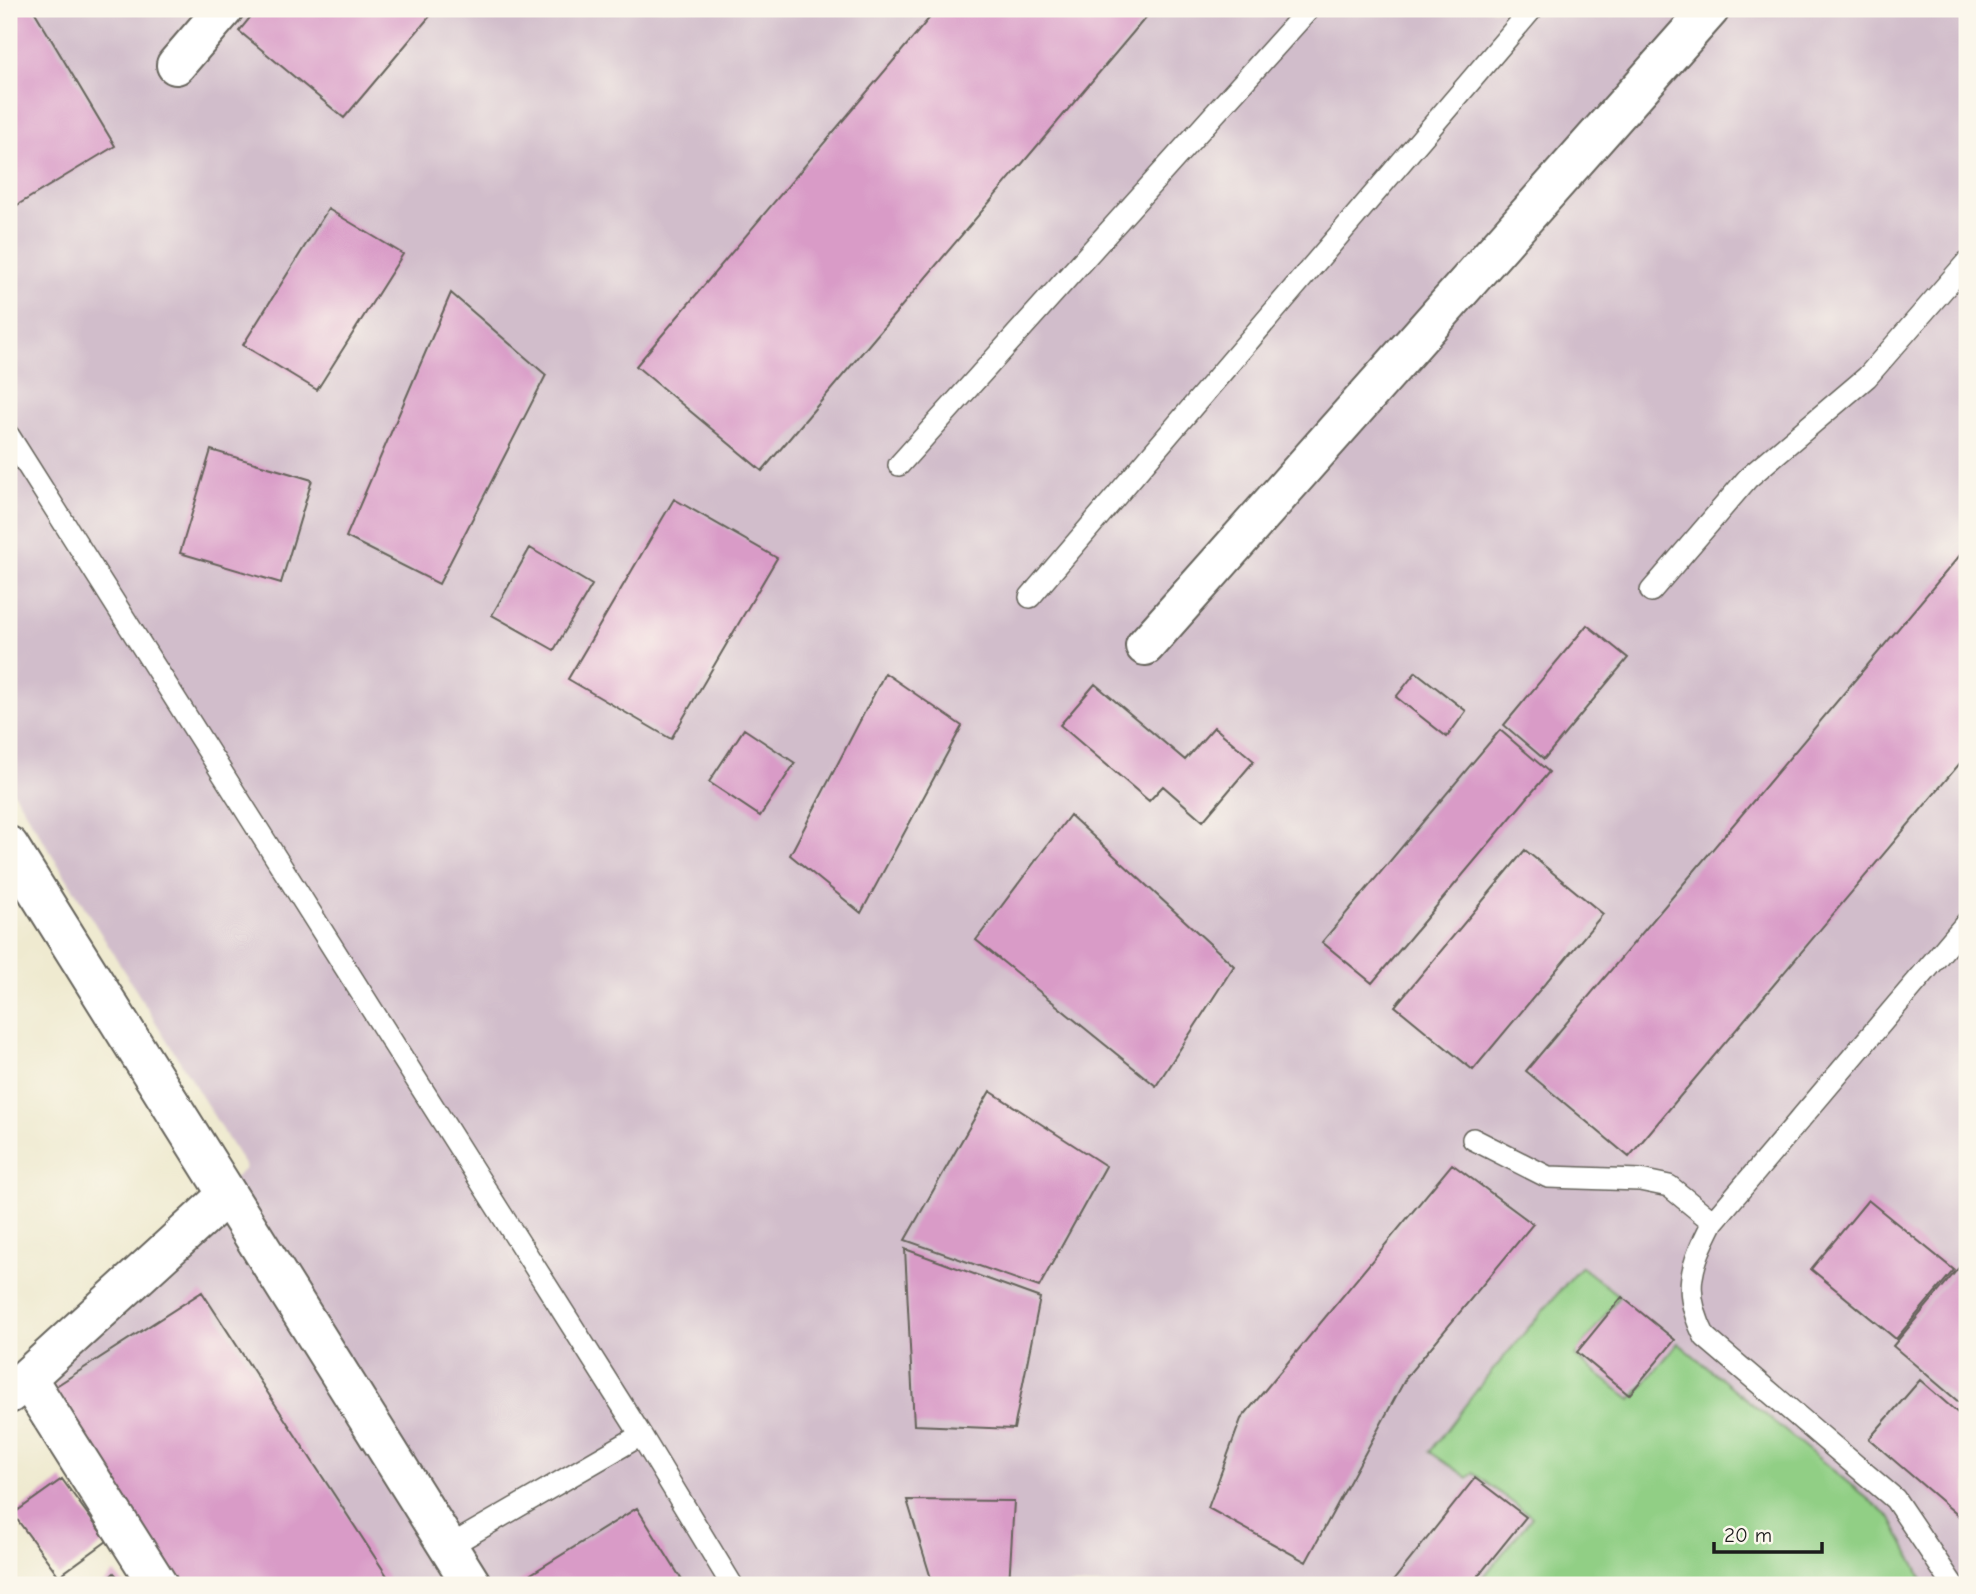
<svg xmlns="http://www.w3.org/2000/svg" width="1976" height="1594" viewBox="0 0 1976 1594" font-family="'Comic Neue',sans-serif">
<rect width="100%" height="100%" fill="#fbf7ec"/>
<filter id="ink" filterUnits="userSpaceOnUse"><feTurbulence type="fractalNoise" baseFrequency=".0143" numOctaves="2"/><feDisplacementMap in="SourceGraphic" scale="14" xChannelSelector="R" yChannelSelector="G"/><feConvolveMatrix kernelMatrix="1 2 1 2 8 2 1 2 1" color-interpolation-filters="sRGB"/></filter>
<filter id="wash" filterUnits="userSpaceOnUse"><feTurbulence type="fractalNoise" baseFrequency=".00686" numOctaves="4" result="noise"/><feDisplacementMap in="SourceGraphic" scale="28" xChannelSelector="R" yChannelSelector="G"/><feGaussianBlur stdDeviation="1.57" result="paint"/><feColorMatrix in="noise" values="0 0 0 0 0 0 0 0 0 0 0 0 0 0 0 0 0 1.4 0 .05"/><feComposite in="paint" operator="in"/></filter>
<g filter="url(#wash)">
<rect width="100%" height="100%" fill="#efead0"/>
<path fill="#d1bdcb" d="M 9,9 L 1967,9 L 1967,1585 L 161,1585 L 21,1364 L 246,1168 L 9,785 Z"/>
<path fill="#91cf85" stroke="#567650" stroke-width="2" d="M 1581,1266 L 1619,1296 L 1575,1356 L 1631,1400 L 1678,1343 L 1891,1518 L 1925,1585 L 1477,1585 L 1532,1517 L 1473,1473 L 1468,1478 L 1430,1452 L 1482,1383 Z"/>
<g id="blocks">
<path fill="#d99bc7" d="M 9,9 L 33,9 L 115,146 L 9,210 Z
M 257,9 L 436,9 L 344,118 L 239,31 Z
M 937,9 L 1153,9 L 762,471 L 636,366 Z
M 328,209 L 403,254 L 317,390 L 243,345 Z
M 451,293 L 546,375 L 439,584 L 346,537 Z
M 211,450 L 312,480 L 281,583 L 180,553 Z
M 674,499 L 777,558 L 671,739 L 568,679 Z
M 530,548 L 592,585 L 554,650 L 492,615 Z
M 1966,548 L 1967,755 L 1629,1157 L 1526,1071 Z
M 1587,625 L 1628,658 L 1544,759 L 1504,725 Z
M 1416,672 L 1466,711 L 1447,737 L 1396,697 Z
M 885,673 L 962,726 L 861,913 L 790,855 Z
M 1095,684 L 1185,760 L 1214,727 L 1254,761 L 1203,821 L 1163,786 L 1149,801 L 1060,725 Z
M 744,729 L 795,763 L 760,816 L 709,782 Z
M 1500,730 L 1549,772 L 1372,983 L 1322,942 Z
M 1070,815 L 1234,966 L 1156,1086 L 976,940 Z
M 1525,850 L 1603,914 L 1473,1070 L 1395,1006 Z
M 990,1091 L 1106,1166 L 1039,1287 L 905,1240 Z
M 1452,1164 L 1533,1224 L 1407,1376 L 1306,1562 L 1208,1508 L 1241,1419 Z
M 1868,1200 L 1954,1270 L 1896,1339 L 1811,1269 Z
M 905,1249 L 1040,1298 L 1014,1429 L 914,1425 Z
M 1967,1258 L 1967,1409 L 1893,1346 Z
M 202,1292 L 393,1585 L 177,1585 L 50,1390 Z
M 1622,1297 L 1675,1340 L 1629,1395 L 1577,1352 Z
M 1920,1380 L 1967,1421 L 1967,1523 L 1869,1439 Z
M 1475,1478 L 1526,1517 L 1471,1585 L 1390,1585 Z
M 62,1479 L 107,1541 L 59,1576 L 13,1514 Z
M 907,1500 L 1014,1501 L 1009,1585 L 933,1585 Z
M 637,1508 L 685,1585 L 516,1585 L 515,1584 Z
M 114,1573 L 125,1585 L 101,1585 Z"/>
</g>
</g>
<g filter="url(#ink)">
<use href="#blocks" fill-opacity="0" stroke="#66645b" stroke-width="2"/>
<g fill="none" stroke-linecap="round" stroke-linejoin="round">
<g stroke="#66645b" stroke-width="24">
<path id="lane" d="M 9,436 L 641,1435 L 448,1547
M 899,465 L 1309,9
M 1651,591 L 1748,478 L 1867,377 L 1967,262
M 1030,597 L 1532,9
M 1473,1139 L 1548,1177 L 1640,1180 L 1669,1186 L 1713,1222
M 641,1435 L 732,1585
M 1953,1585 L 1895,1499 L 1705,1337 C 1681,1291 1691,1265 1713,1222 L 1967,922"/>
</g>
<g stroke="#66645b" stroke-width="42">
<path id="street" d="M 176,65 L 224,9
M 1145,646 L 1710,9
M 9,846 L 472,1585
M 27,1378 L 158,1585
M 9,1394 L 227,1195"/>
</g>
<use href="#lane" stroke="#fff" stroke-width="21"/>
<use href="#street" stroke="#fff" stroke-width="38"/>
</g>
</g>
<rect width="1976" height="1594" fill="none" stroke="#fbf7ec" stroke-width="35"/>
<path d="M1714 1542v10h108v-10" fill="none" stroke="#1c1c1c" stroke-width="3.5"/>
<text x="1724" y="1542" font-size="21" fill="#1c1c1c" stroke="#fbf7ec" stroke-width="5" paint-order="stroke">20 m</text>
</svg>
